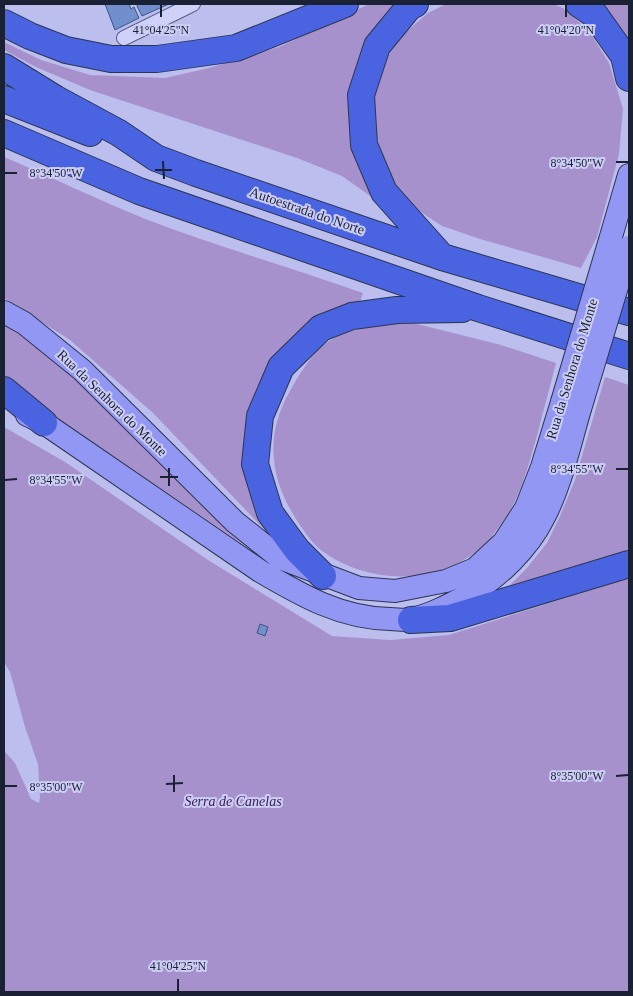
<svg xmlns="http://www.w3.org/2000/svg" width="633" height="996" viewBox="0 0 633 996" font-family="Georgia,serif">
<rect width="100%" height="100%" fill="#bcbeee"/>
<path fill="#a791cc" d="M 369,4 L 399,4 L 359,66 L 373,198 L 342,176 L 297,158 L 90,90 L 36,67 L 4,50 L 4,42 L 41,60 L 90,75 L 165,78 L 209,68 L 279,47 Z
M 446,4 L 553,4 L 563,8 L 589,31 L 609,63 L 623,109 L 619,154 L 597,237 L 581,268 L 480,239 L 442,226 L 407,203 L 378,159 L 372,94 L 381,67 L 400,37 L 428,13 Z
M 590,4 L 629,4 L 629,53 Z
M 4,157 C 51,177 96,199 143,218 C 215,246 290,267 363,293 L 359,305 L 274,361 L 257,388 L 247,421 L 283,549 L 153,413 L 70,340 L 4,298 Z
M 4,319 L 79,377 L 195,499 L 253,551 L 4,382 Z
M 376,324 L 417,324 L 501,345 L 556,363 C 550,387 543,411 537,436 C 528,466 521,497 502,523 C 495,532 486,545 477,551 C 434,585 370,584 325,553 C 314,546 305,533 298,522 C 270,480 264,436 290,391 C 298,376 308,360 320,348 C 333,335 359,329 376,324 Z
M 605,377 L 629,385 L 629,558 L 500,595 L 526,569 L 547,543 L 560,516 L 575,480 Z
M 4,427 L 65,462 L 208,560 L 332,636 L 390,640 L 449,635 L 629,578 L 629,992 L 4,992 L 4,751 L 15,763 L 31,799 L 39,803 L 40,798 L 38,764 L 25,727 L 10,672 L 4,662 Z"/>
<path fill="#718fcd" stroke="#3b5485" d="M 105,4 L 129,4 L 131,9 L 134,7 L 139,18 L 115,30 Z
M 138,4 L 169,4 L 142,16 L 137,6 Z
M 260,624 L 268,627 L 265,636 L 257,633 Z"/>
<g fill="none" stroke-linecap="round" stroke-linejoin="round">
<g stroke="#566086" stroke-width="16">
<path id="street" d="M 124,38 L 193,4"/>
</g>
<g stroke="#2b3553" stroke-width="24">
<path id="primary" d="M 610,240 L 629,175
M 4,312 L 24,323 L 82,370 L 235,522 L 280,558 L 359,588 L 395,591 L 446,581 L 475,569 L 504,542 L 526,508 L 542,467 L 562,402
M 27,415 L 44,423 L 260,571 C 301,595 340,618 390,619 C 397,619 406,621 412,619 C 431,615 451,604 468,595 C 498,578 529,548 544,517 C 561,485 570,443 580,409"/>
</g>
<g stroke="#2b3553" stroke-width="28">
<path id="highway" d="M 415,4 L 409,7 L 377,46 L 361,95 L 364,145 L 384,192 L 442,257
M 579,4 L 595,15 L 624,56 L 629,78
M 4,23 L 30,36 L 66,50 L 111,59 L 157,59 L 236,48 L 345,4
M 4,67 L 56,99 L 119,133 L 156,158 L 196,173 L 442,257 L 629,312
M 4,99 L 90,133
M 4,133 L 139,191 L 478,308 L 629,356
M 4,390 L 44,423
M 323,576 L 297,550 L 270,513 L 255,464 L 260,416 L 281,367 L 321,328 L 352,316 L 397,310 L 462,309
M 411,620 L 450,618 L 629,564"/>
</g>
<use href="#street" stroke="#cfd1f9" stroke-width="14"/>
<use href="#primary" stroke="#9297f3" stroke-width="22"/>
<use href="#highway" stroke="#4a64e1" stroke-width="26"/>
<g stroke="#2b3553" stroke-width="24" stroke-linecap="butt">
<path id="primary-bridge" d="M 562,402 L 610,240
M 580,409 L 629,247"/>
</g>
<use href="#primary-bridge" stroke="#9297f3" stroke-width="22"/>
</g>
<path fill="none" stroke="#1b2135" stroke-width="2" d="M 161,5 L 161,17M 566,5 L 566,17M 163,161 L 164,179M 616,162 L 628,162M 155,170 L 172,170M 5,173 L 17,173M 169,468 L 169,486M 616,469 L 628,469M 160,477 L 178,477M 5,480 L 17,479M 174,775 L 174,792M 616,776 L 628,775M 166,784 L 183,783M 5,786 L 17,786M 178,979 L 178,991"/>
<g text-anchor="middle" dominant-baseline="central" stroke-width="4" stroke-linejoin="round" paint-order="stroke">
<g font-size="14" fill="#1b2135" stroke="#cccdf5">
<text transform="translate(307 211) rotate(19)">Autoestrada do Norte</text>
<text transform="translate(572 369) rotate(-73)">Rua da Senhora do Monte</text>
<text transform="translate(112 403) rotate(44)">Rua da Senhora do Monte</text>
</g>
<g font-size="14" font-style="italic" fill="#3a2151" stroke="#cccdf5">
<text x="233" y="801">Serra de Canelas</text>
</g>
</g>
<g font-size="12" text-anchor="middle" fill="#1b2135" stroke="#cccdf5" stroke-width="4" stroke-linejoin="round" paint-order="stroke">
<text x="161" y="34">41°04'25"N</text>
<text x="566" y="34">41°04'20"N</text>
<text x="577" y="167">8°34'50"W</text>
<text x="56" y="177">8°34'50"W</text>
<text x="577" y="473">8°34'55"W</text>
<text x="56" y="484">8°34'55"W</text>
<text x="577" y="780">8°35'00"W</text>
<text x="56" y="791">8°35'00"W</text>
<text x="178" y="970">41°04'25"N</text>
</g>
<rect width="633" height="996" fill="none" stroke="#1b2135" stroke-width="10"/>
</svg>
